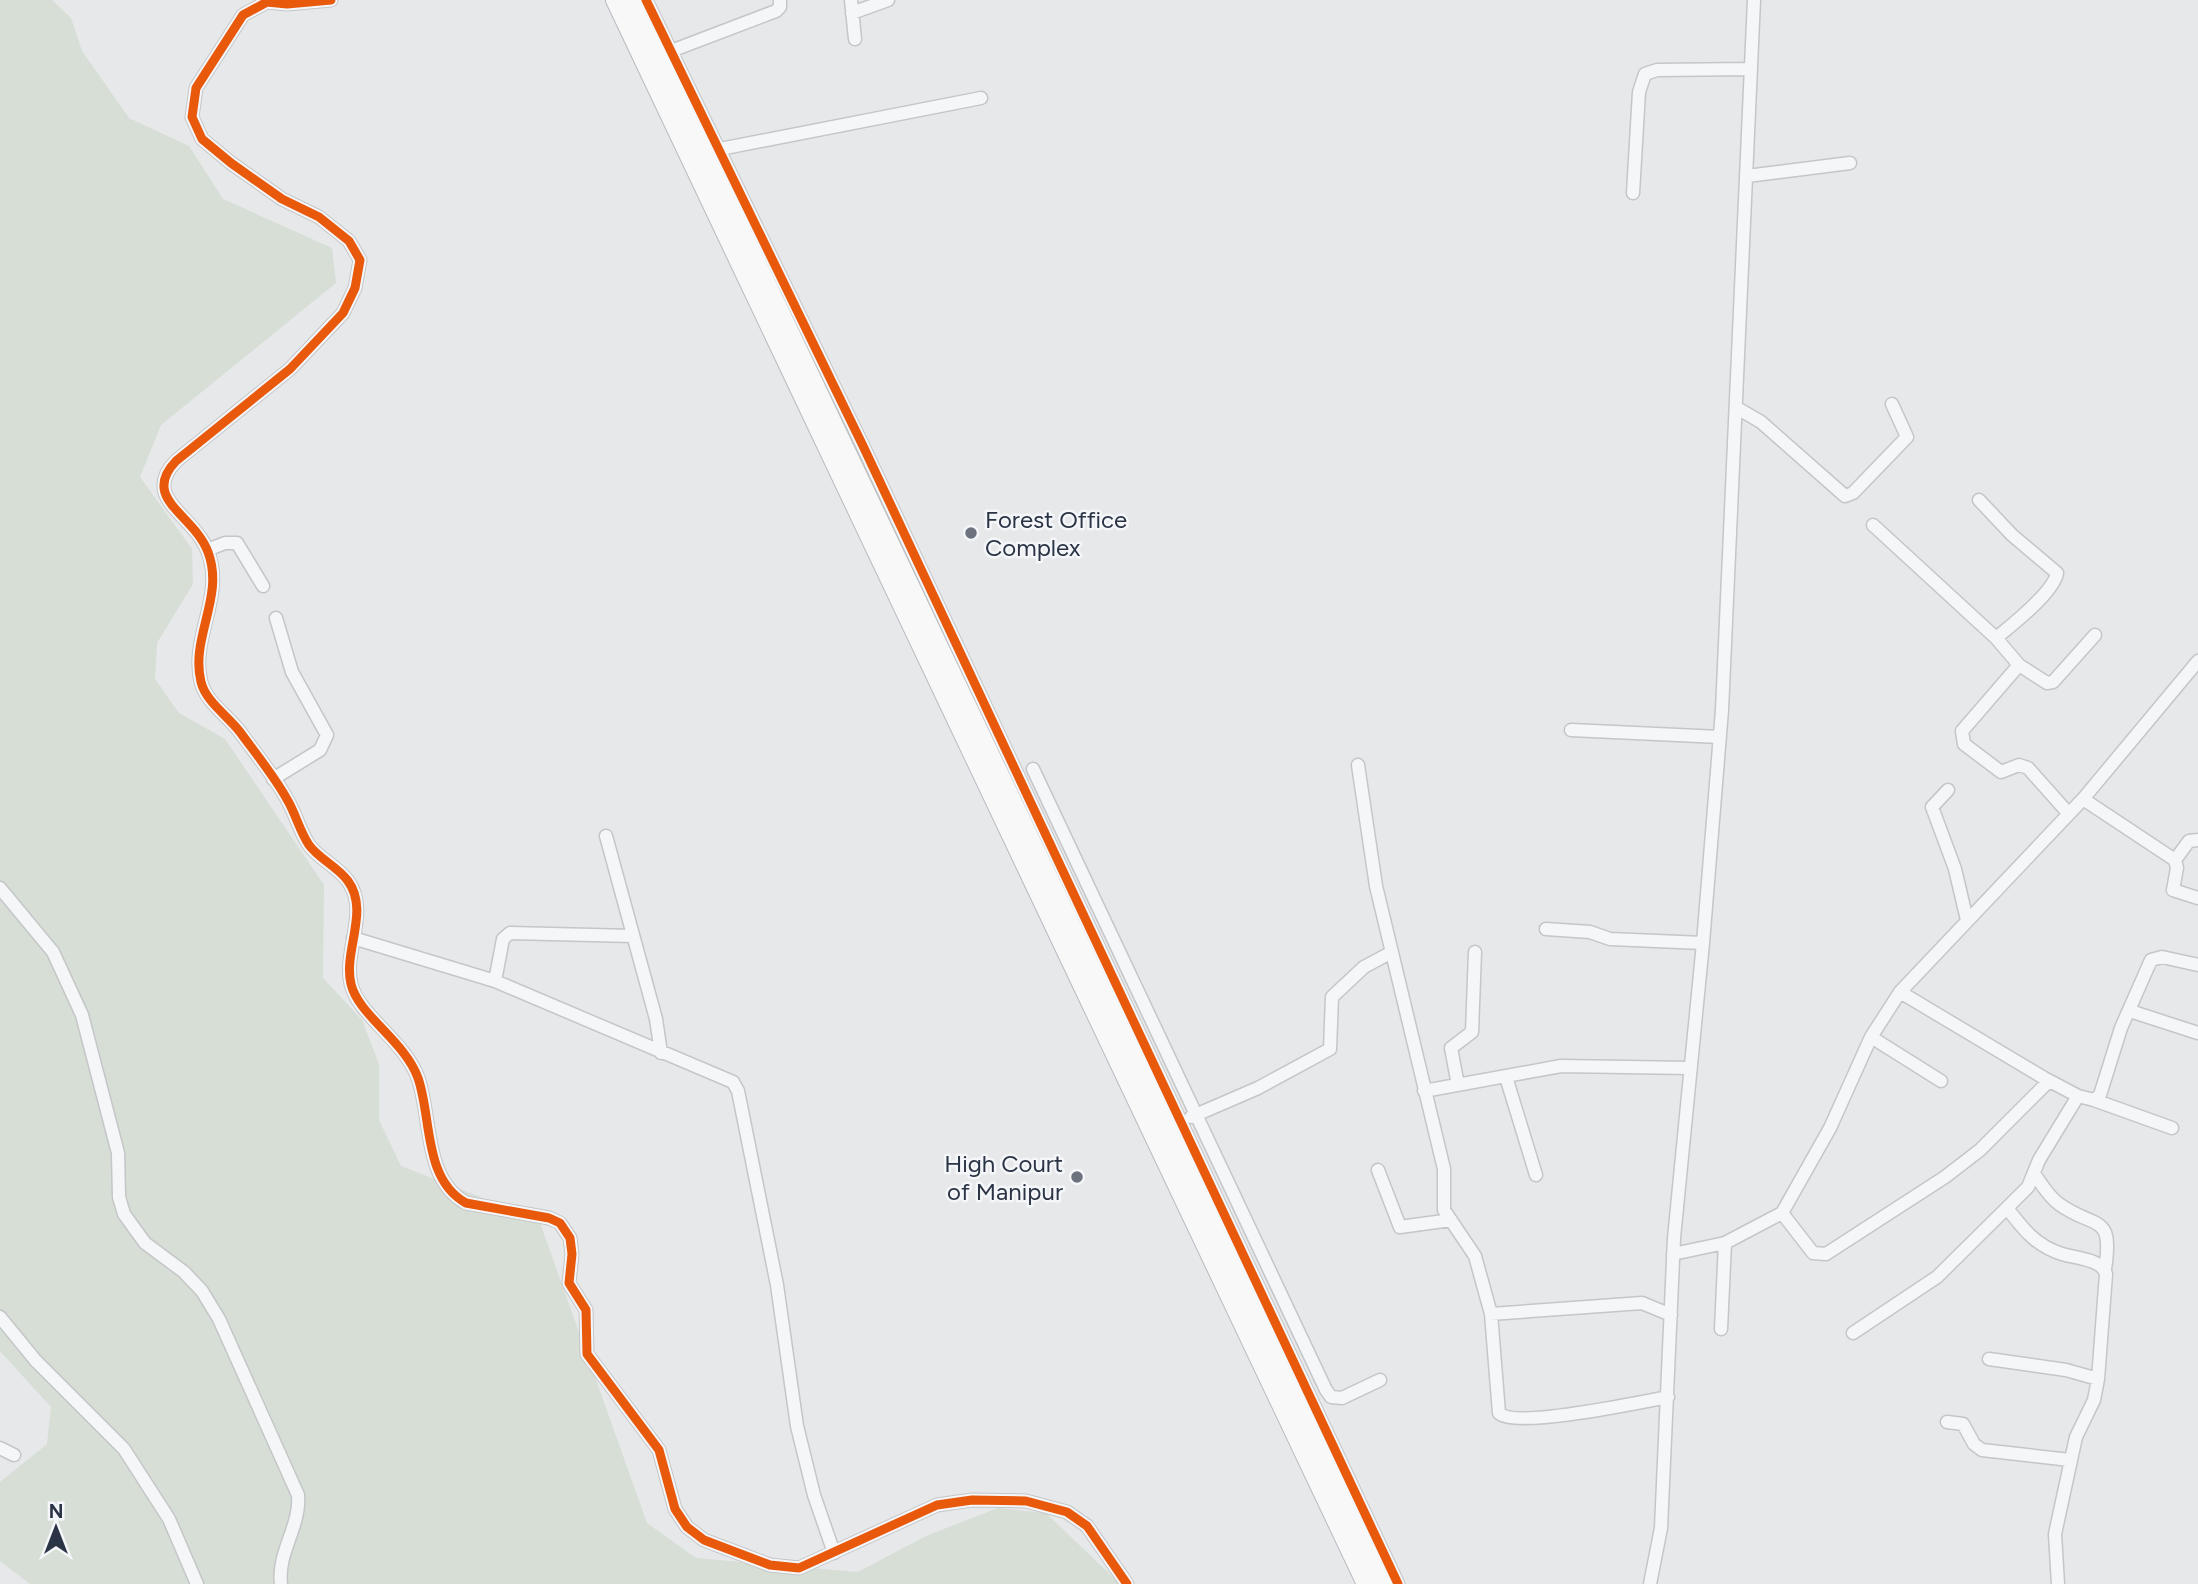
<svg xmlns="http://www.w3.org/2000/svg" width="2198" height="1584" viewBox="0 0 2198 1584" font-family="Figtree,sans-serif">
<rect width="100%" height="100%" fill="#e6e8ea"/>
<path fill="#d6ded6" d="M 0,0 L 52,0 L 71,18 L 82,51 L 129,118 L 189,146 L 223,199 L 332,248 L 336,283 L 161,425 L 140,477 L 192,549 L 193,584 L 157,643 L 155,679 L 179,713 L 225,739 L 324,885 L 323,978 L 362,1020 L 379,1064 L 379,1120 L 401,1166 L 539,1220 L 647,1523 L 696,1558 L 858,1572 L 926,1536 L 998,1508 L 1046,1513 L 1120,1584 L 30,1584 L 0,1561 L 0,1482 L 47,1444 L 51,1407 L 0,1351 Z"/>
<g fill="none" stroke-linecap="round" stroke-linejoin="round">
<g stroke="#c4c6c8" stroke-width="15">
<path id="minor" d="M 331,0 L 287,4 L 267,2 L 243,15 L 196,88 L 192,117 L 202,139 L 231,163 L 282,199 L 319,217 L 349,241 L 360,260 L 355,288 L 343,313 L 290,369 L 176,461 C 140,499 194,514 208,552 C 225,597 190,637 201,682 C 206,702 228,716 240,732 C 256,754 275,777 288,801 C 296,815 300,832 309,845 C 319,859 337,866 348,881 C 370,911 343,951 351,984 C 358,1015 405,1041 418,1078 C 432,1118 423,1179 466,1203 L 549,1218 L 560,1223 L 570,1238 L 572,1254 L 569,1283 L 586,1310 L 587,1354 L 659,1450 L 675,1509 L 687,1527 L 704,1540 L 770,1565 L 799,1568 L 937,1505 L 972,1500 L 1026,1501 L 1067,1512 L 1087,1526 L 1127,1584
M 646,0 L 864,448 L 1398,1584
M 851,0 L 855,39
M 852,13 L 888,0
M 671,51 L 776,11 L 780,7 L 780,0
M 720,149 L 981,98
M 1747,176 L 1850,163
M 1633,193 L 1639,92 L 1645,74 L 1657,70 L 1750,69
M 1737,408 L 1761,422 L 1845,496 L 1853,493 L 1907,437 L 1892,404
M 1979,500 L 2012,535 L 2057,573 C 2054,592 2012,625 1996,638
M 1873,525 L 1996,638 L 2019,665 L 1962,731 L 1964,744 L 2001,772 L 2019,765 L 2028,768 L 2069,814
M 207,550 L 225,543 L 237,543 L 263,586
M 2019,665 L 2047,683 L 2053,682 L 2095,635
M 1571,730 L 1720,737
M 1358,765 L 1376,886 L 1444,1169 L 1444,1210 L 1475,1256 L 1491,1314 L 1499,1413 C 1515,1429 1641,1402 1668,1397
M 1033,769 L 1326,1390 L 1331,1397 L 1342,1398 L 1380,1380
M 273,779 L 320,750 L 327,735 L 292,672 L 276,618
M 1948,790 L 1932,807 L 1955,869 L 1967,920
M 2083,799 L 2175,860 L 2177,868 L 2173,890 L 2198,898
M 606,836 L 656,1019 L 661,1053
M 2175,860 L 2189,841 L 2198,840
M 0,888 L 53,952 L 82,1015 L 118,1153 L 119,1197 L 124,1214 L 145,1243 L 184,1272 L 202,1291 L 219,1319 L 298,1495 C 301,1526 277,1552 281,1584
M 1546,929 L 1590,932 L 1610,939 L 1703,943
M 353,938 L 495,981 L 733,1082 L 738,1091 L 777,1285 L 797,1426 L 814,1495 L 834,1553
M 495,981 L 503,939 L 510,933 L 633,936
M 1900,992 L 2044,1078 L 2078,1096 L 2094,1100 L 2100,1095 L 2121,1028 L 2151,960 L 2162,957 L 2198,965
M 2130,1011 L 2198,1033
M 1871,1037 L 1941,1081
M 1506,1077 L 1536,1175
M 1458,1085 L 1451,1048 L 1472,1032 L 1475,952
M 1424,1091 L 1561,1066 L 1690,1068
M 2094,1100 L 2172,1128
M 1191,1117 L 1258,1088 L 1330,1049 L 1332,997 L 1364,967 L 1392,952
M 1378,1170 L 1400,1227 L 1451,1220
M 2035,1175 C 2042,1185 2049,1197 2059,1204 C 2095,1230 2114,1212 2105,1269
M 2007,1208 C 2023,1229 2036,1246 2062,1254 C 2075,1258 2102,1259 2106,1274 L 2098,1379 L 2094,1400 L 2076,1437 L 2055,1534 L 2058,1584
M 1782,1213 L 1813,1253 L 1826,1254 L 1945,1177 L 1980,1150 L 2049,1081
M 1673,1254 L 1725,1243 L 1782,1213 L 1830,1128 L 1871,1037 L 1900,992 L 2083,799 L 2198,661
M 1491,1314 L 1642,1303 L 1671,1315
M 0,1317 L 36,1361 L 124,1449 L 169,1519 L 197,1584
M 1721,1329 L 1725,1243
M 1853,1333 L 1937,1277 L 2028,1187 L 2039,1160 L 2078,1096
M 1989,1359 L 2066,1370 L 2098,1379
M 1947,1422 L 1963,1424 L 1974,1444 L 1982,1450 L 2070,1460
M 0,1448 L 14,1455
M 1650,1584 L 1661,1528 L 1674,1238 L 1703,943 L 1722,710 L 1754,0"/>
</g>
<g stroke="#b8bbbf" stroke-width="20">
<path id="highway" d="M 615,0 L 1366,1584
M 632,0 L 1384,1584"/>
</g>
<use href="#minor" stroke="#f5f6f7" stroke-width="12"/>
<use href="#highway" stroke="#f8f8f8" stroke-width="18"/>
<g stroke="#f4f6f9" stroke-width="13">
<path id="cycleway" d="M 331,0 L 287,4 L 267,2 L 243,15 L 196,88 L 192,117 L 202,139 L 231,163 L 282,199 L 319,217 L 349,241 L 360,260 L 355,288 L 343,313 L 290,369 L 176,461 C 140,499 194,514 208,552 C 225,597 190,637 201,682 C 206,702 228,716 240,732 C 256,754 275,777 288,801 C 296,815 300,832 309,845 C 319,859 337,866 348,881 C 370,911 343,951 351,984 C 358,1015 405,1041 418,1078 C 432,1118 423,1179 466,1203 L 549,1218 L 560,1223 L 570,1238 L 572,1254 L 569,1283 L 586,1310 L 587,1354 L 659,1450 L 675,1509 L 687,1527 L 704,1540 L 770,1565 L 799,1568 L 937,1505 L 972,1500 L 1026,1501 L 1067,1512 L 1087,1526 L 1127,1584
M 646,0 L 864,448 L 1398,1584"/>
</g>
<use href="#cycleway" stroke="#e8590c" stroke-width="9"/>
</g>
<g fill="#6c737f" stroke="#f4f6f9" stroke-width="2.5">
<circle cx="971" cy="533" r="7"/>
<circle cx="1077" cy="1177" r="7"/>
</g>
<g text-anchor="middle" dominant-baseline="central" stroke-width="5" stroke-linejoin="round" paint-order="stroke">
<g font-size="24" fill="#2b3445" stroke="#f4f6f9" text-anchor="start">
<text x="985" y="519">Forest Office<tspan x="985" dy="28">Complex</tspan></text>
<text x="1063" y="1163" text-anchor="end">High Court<tspan x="1063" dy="28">of Manipur</tspan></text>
</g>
</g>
<g transform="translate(56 1528)" stroke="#f4f6f9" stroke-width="5" paint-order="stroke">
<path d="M0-5L12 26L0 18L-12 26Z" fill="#2b3445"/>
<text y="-10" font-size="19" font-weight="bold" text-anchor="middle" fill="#2b3445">N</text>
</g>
</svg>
